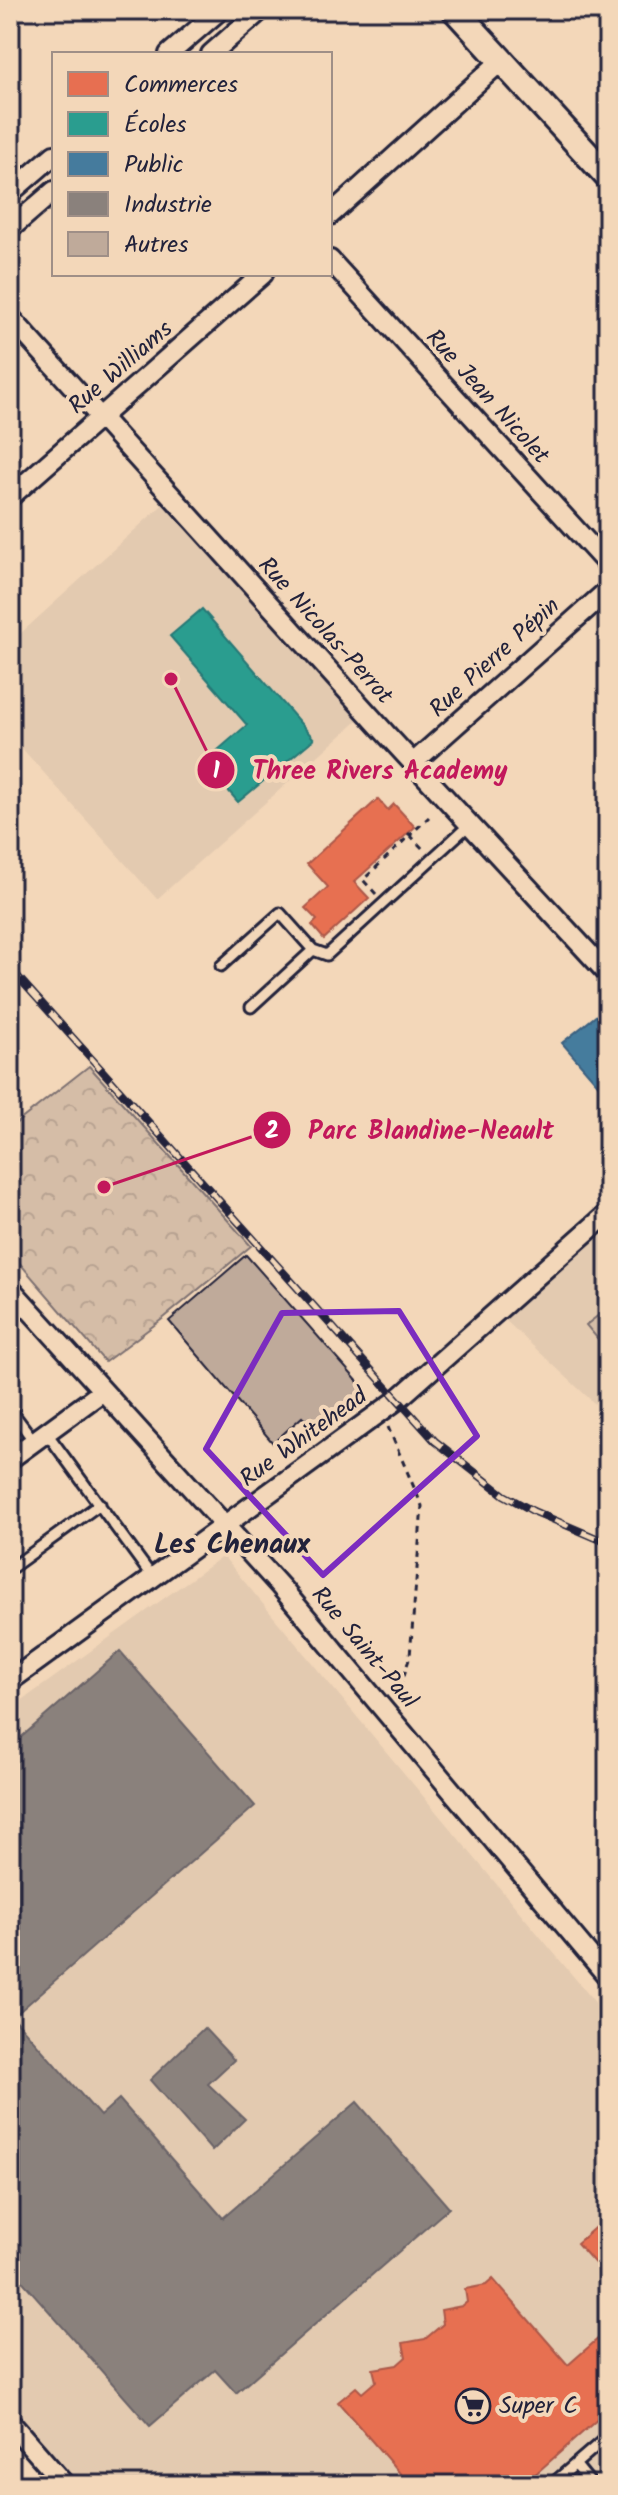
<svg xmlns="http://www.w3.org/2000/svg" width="618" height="2495" viewBox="0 0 618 2495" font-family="Kalam,sans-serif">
<defs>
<pattern id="forest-crowns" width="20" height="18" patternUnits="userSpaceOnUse" patternTransform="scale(2)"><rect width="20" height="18" fill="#d5bda7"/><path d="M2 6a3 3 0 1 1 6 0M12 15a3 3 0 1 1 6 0" fill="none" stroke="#b7a291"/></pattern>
</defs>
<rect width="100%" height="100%" fill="#f3d7b9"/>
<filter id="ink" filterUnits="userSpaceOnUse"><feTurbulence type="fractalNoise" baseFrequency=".0125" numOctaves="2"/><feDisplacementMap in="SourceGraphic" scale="16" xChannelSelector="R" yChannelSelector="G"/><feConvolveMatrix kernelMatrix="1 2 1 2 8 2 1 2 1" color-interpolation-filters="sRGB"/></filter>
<g filter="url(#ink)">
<path fill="#e3cab0" d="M 169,499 L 364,715 L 157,899 L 10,735 L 10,643 Z
M 608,1227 L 608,1416 L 503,1318 Z
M 223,1556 L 608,2018 L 608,2485 L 79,2485 L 10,2408 L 10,1709 Z"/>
<path fill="#d5bda7" stroke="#7c7071" stroke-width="2" d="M 608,1308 L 608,1351 L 586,1325 Z"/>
<path fill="url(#forest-crowns)" stroke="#7c7071" stroke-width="2" d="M 89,1066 L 251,1246 L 165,1317 L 105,1362 L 10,1252 L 10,1128 Z"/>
<path fill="#e76f51" stroke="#ac584a" stroke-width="2" d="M 378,799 L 388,810 L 394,804 L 415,827 L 354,882 L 369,898 L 324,939 L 312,925 L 317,920 L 305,908 L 328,887 L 307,864 Z
M 608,2216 L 608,2278 L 577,2243 Z
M 493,2279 L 568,2365 L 608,2330 L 608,2410 L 523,2485 L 410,2485 L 338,2402 L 356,2387 L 362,2393 L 376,2381 L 373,2369 L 397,2365 L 406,2357 L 403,2343 L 425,2339 L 443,2324 L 441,2310 L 462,2306 L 467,2302 L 465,2289 L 486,2285 Z"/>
<path fill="#2a9d8f" stroke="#287876" stroke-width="2" d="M 202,609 L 314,739 L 238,802 L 204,762 L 247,725 L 170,636 Z"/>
<path fill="#457b9d" stroke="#3a6080" stroke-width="2" d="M 597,1015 L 608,1028 L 608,1096 L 562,1043 Z"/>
<path fill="#8a817c" stroke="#6b6468" stroke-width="2" d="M 120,1651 L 255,1806 L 13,2017 L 100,2116 L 119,2099 L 223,2218 L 357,2102 L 449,2208 L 236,2393 L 215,2370 L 150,2426 L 10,2267 L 10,1747 Z
M 204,2028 L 234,2060 L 208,2084 L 245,2119 L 212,2151 L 150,2080 Z"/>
<path fill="#bfaa9a" stroke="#22223b" stroke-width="2" d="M 246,1255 L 367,1392 L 320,1435 L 302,1417 L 273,1443 L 169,1321 Z"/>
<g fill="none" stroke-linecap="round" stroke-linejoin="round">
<g stroke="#22223b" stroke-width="15">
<path id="service" d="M 221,966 L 280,913 L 313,950 L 327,955 L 470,824
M 251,1007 L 313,950
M 10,1409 L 34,1441
M 46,1432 L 153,1578
M 10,1569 L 100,1504
M 575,2464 L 592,2485
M 551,2485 L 608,2436"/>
</g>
<g stroke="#22223b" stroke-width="24">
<path id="minor" d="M 169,54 L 220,10
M 211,54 L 261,10
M 10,193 L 54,155
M 330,215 L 501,61
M 10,229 L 54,191
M 330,260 L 608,565
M 10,317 L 388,736 L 608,974
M 10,497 L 263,274
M 413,763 L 608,590
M 10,1288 L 280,1586 L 608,1977
M 10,1459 L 103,1391
M 10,1681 L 397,1400 L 608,1213
M 10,2422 L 65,2485"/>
</g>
<g stroke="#22223b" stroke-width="30">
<path id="tertiary" d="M 455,10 L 608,177"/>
</g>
<path stroke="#22223b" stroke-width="3" stroke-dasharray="6 6" stroke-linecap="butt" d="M 408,833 L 410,835 L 429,817
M 376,894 L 363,880 L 410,835 L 423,849
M 388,1427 L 422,1506 L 410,1656 L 397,1698"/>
<use href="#service" stroke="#f3d7b9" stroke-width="9"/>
<use href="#minor" stroke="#f3d7b9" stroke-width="18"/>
<use href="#tertiary" stroke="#f3d7b9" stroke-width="24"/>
<g stroke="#22223b" stroke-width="8">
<path id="rail" d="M 10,968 L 435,1441 L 504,1495 L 533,1511 L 608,1543"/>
</g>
<use href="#rail" stroke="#f3d7b9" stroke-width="5" stroke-dasharray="15" stroke-linecap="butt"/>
</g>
</g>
<path fill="none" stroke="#7b2cbf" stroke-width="6" stroke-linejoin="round" d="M 399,1311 L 477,1436 L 323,1575 L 206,1449 L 282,1313 Z"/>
<defs>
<g id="supermarket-ring" transform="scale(1.8)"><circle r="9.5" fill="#f3d7b9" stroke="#22223b" stroke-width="1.5"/><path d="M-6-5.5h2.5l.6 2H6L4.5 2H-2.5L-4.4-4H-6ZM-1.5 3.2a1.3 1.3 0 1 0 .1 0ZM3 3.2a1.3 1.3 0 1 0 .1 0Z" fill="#22223b"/></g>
</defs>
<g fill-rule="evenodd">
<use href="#supermarket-ring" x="473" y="2406"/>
</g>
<g text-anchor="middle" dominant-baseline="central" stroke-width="8" stroke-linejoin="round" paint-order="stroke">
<g font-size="24" fill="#22223b" stroke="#f3d7b9">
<text transform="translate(121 368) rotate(-41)">Rue Williams</text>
<text transform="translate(487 397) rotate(48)">Rue Jean Nicolet</text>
<text transform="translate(325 631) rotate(48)">Rue Nicolas-Perrot</text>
<text transform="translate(495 658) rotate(-42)">Rue Pierre Pépin</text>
<text transform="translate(304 1438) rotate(-36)">Rue Whitehead</text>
<text transform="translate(364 1648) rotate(50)">Rue Saint-Paul</text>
</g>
<g font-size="24" fill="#22223b" stroke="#f3d7b9" text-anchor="start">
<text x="499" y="2406">Super C</text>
</g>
<g font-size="28" font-weight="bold" fill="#22223b" stroke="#f3d7b9">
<text x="232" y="1545">Les Chenaux</text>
</g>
</g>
<path fill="none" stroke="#c2185b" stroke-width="3" d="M171 679L216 770M104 1187L272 1130"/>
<g fill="#c2185b" stroke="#f3d7b9" stroke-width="3">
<circle cx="171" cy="679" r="8"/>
<circle cx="104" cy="1187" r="8"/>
<circle cx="216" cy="770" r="20"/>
<circle cx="272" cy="1130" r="20"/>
</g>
<g font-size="24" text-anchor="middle" font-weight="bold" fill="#fff">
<text x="216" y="778">1</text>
<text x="272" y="1138">2</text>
</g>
<g font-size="26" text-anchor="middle" font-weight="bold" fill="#c2185b" stroke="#f3d7b9" stroke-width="8" stroke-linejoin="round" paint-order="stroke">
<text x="380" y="779">Three Rivers Academy</text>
<text x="431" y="1139">Parc Blandine-Neault</text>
</g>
<rect width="618" height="2495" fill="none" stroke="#f3d7b9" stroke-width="40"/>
<rect x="20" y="20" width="578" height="2455" fill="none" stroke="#22223b" stroke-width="3" filter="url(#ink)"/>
<rect x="52" y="52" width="280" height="224" fill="#f3d7b9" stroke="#9f8f87" stroke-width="2"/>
<rect x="68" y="72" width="40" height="24" fill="#e76f51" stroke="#9f8f87" stroke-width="2"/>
<text x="124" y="92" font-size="24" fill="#22223b">Commerces</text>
<rect x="68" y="112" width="40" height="24" fill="#2a9d8f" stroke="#9f8f87" stroke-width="2"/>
<text x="124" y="132" font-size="24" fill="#22223b">Écoles</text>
<rect x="68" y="152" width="40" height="24" fill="#457b9d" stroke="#9f8f87" stroke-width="2"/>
<text x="124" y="172" font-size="24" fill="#22223b">Public</text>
<rect x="68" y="192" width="40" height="24" fill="#8a817c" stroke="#9f8f87" stroke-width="2"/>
<text x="124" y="212" font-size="24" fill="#22223b">Industrie</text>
<rect x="68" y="232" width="40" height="24" fill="#bfaa9a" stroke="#9f8f87" stroke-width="2"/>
<text x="124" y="252" font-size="24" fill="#22223b">Autres</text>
</svg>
